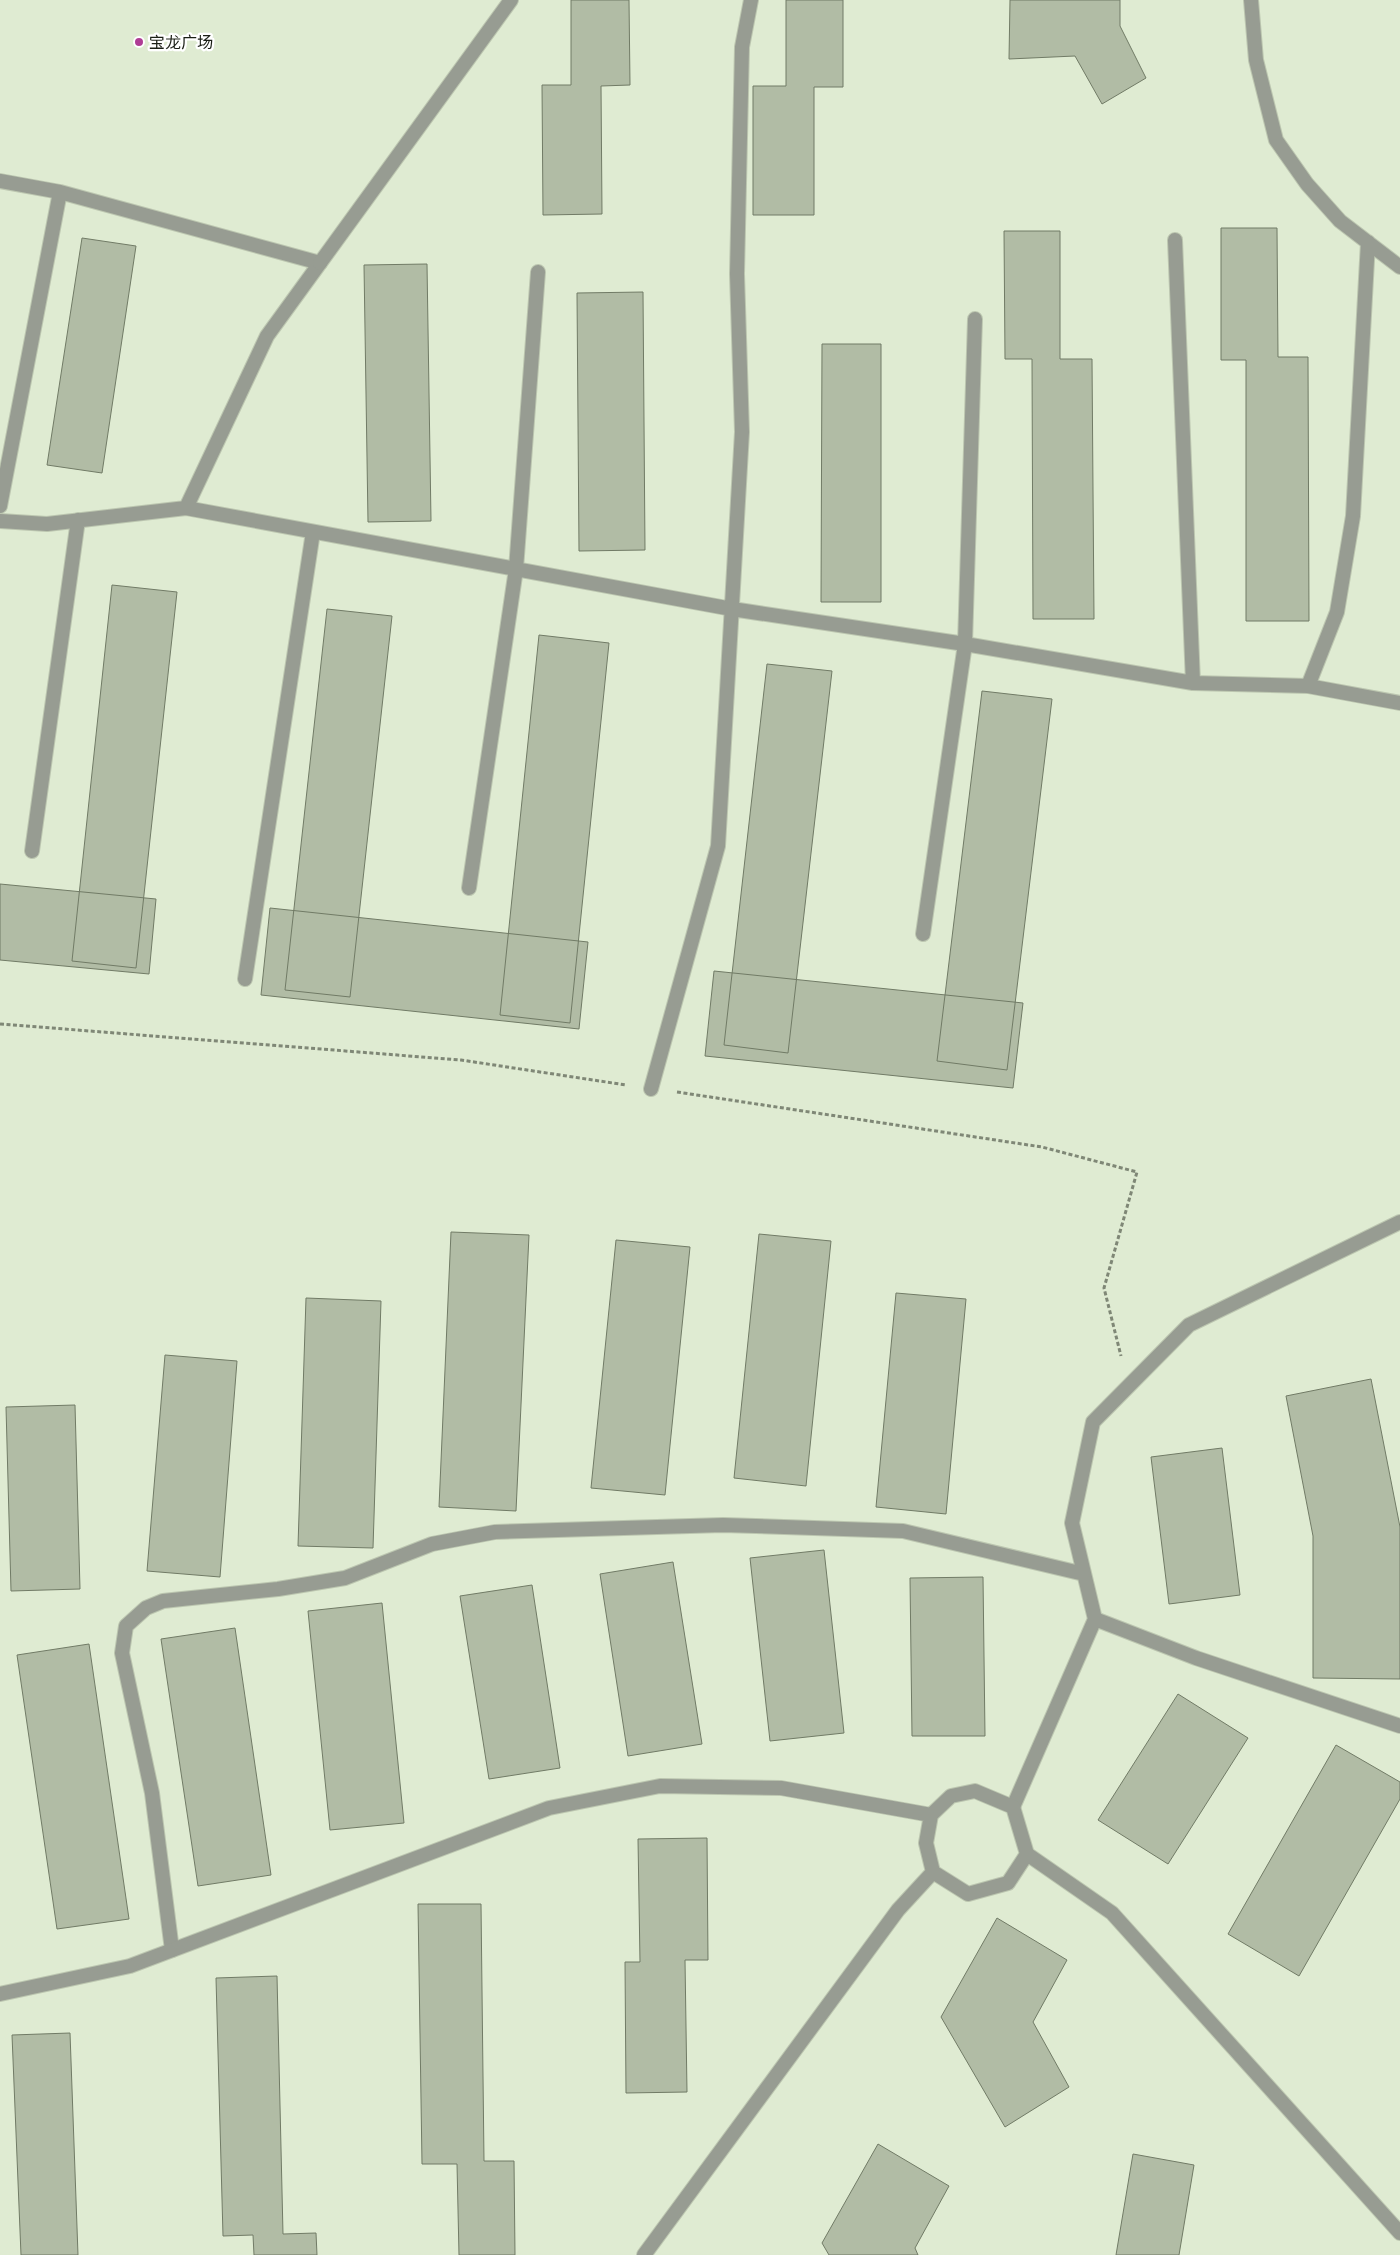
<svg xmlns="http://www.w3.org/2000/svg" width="1400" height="2255" viewBox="0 0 1400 2255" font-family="'Golos Text','Noto Sans SC',sans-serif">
<rect width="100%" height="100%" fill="#dfebd2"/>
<path fill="#b1bca5" stroke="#717b66" d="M 571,0 L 629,0 L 630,85 L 601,86 L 602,214 L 543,215 L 542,85 L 571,85 Z
M 786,0 L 843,0 L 843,87 L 814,87 L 814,215 L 753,215 L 753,86 L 786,86 Z
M 1010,0 L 1120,0 L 1120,26 L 1146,78 L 1102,104 L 1075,56 L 1009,59 Z
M 1221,228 L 1277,228 L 1278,357 L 1308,357 L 1309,621 L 1246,621 L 1246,360 L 1221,360 Z
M 1004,231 L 1060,231 L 1060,359 L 1092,359 L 1094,619 L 1033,619 L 1032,359 L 1005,359 Z
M 82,238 L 136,246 L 102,473 L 47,465 Z
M 427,264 L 431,521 L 368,522 L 364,265 Z
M 643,292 L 645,550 L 579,551 L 577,293 Z
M 822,344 L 881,344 L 881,602 L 821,602 Z
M 112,585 L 177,592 L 136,968 L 72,961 Z
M 327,609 L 392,616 L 350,997 L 285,990 Z
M 539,635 L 609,643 L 570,1023 L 500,1015 Z
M 767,664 L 832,671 L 788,1053 L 724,1045 Z
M 982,691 L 1052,699 L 1007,1070 L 937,1061 Z
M 0,884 L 156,899 L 149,974 L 0,960 Z
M 270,908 L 588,942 L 579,1029 L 261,995 Z
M 714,971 L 1023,1003 L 1013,1088 L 705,1056 Z
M 451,1232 L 529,1235 L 516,1511 L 439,1507 Z
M 759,1234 L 831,1241 L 806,1486 L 734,1478 Z
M 616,1240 L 690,1247 L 665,1495 L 591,1488 Z
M 896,1293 L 966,1299 L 946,1514 L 876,1507 Z
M 306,1298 L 381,1301 L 373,1548 L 298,1546 Z
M 165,1355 L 237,1361 L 220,1577 L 147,1571 Z
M 1371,1379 L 1400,1527 L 1400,1679 L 1313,1678 L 1313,1536 L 1286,1396 Z
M 75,1405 L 80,1589 L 11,1591 L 6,1407 Z
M 1222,1448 L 1240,1595 L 1169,1604 L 1151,1457 Z
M 824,1550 L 844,1733 L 770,1741 L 750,1558 Z
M 673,1562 L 702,1744 L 628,1756 L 600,1574 Z
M 983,1577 L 985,1736 L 912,1736 L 910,1578 Z
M 532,1585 L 560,1768 L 489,1779 L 460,1596 Z
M 382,1603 L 404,1823 L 330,1830 L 308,1611 Z
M 235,1628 L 271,1875 L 198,1886 L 161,1639 Z
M 89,1644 L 129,1919 L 57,1929 L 17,1655 Z
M 1178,1694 L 1248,1738 L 1168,1864 L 1098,1820 Z
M 1336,1745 L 1400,1782 L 1400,1799 L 1299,1976 L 1228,1934 Z
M 707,1838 L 708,1960 L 685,1960 L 687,2092 L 626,2093 L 625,1962 L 640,1962 L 638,1839 Z
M 418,1904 L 481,1904 L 484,2161 L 514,2161 L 515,2255 L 459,2255 L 457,2164 L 422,2164 Z
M 997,1918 L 1067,1960 L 1033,2022 L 1069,2087 L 1005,2127 L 941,2017 Z
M 277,1976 L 283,2234 L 316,2233 L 317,2255 L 254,2255 L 253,2235 L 223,2236 L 216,1978 Z
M 70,2033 L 78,2255 L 21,2255 L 12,2035 Z
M 878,2144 L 949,2186 L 915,2248 L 918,2255 L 829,2255 L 822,2243 Z
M 1133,2154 L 1194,2165 L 1179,2255 L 1116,2255 Z"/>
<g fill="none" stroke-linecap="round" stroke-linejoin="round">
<g stroke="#bcc6b0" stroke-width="16">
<path id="service" d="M 1251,0 L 1256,60 L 1276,140 L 1307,184 L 1340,221 L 1400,267
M 0,181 L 60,192 L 320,263 L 267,336 L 186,508
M 1175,240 L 1193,683
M 0,506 L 60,192
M 0,521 L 47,524 L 186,508 L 732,609 L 965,644 L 1193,683 L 1308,686 L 1400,703
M 1308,686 L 1337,612 L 1353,516 L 1368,242
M 32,851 L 78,520
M 469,888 L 516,569 L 538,272
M 923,934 L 965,644 L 975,319
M 245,979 L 313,532
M 651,1089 L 718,846 L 742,432 L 737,274 L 742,47 L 751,0
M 1095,1619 L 1196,1658 L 1400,1726
M 1013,1807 L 1095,1619 L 1072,1523 L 1093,1422 L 1189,1325 L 1400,1222
M 172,1950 L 152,1793 L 122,1653 L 126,1626 L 146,1608 L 163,1601 L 278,1589 L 345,1578 L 432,1544 L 495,1532 L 723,1525 L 903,1531 L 1084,1574"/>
</g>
<g stroke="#bcc6b0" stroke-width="16">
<path id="minor" d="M 320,263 L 511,0
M 975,1791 L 1013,1807 L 1027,1854 L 1008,1883 L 968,1894 L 933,1872 L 926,1843 L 931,1815 L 951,1796 Z
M 1027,1854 L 1112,1913 L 1400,2233
M 0,1994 L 130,1966 L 549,1808 L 660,1786 L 781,1788 L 931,1815
M 644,2255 L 898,1910 L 933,1872"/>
</g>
<path stroke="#7f8776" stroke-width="3" stroke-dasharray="4 2.5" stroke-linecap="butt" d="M 0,1024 L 461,1060 L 626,1085
M 677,1092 L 1042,1147 L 1137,1172 L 1104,1288 L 1121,1356"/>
<use href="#service" stroke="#979c92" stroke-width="14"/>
<use href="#minor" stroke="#979c92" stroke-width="14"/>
</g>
<circle fill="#af3c95" stroke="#fff" stroke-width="2" cx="139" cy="42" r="5"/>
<g text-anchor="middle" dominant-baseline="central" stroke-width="4.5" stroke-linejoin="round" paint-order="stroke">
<g font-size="16" fill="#1b1f16" stroke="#fff" text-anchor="start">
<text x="149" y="42">宝龙广场</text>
</g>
</g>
</svg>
